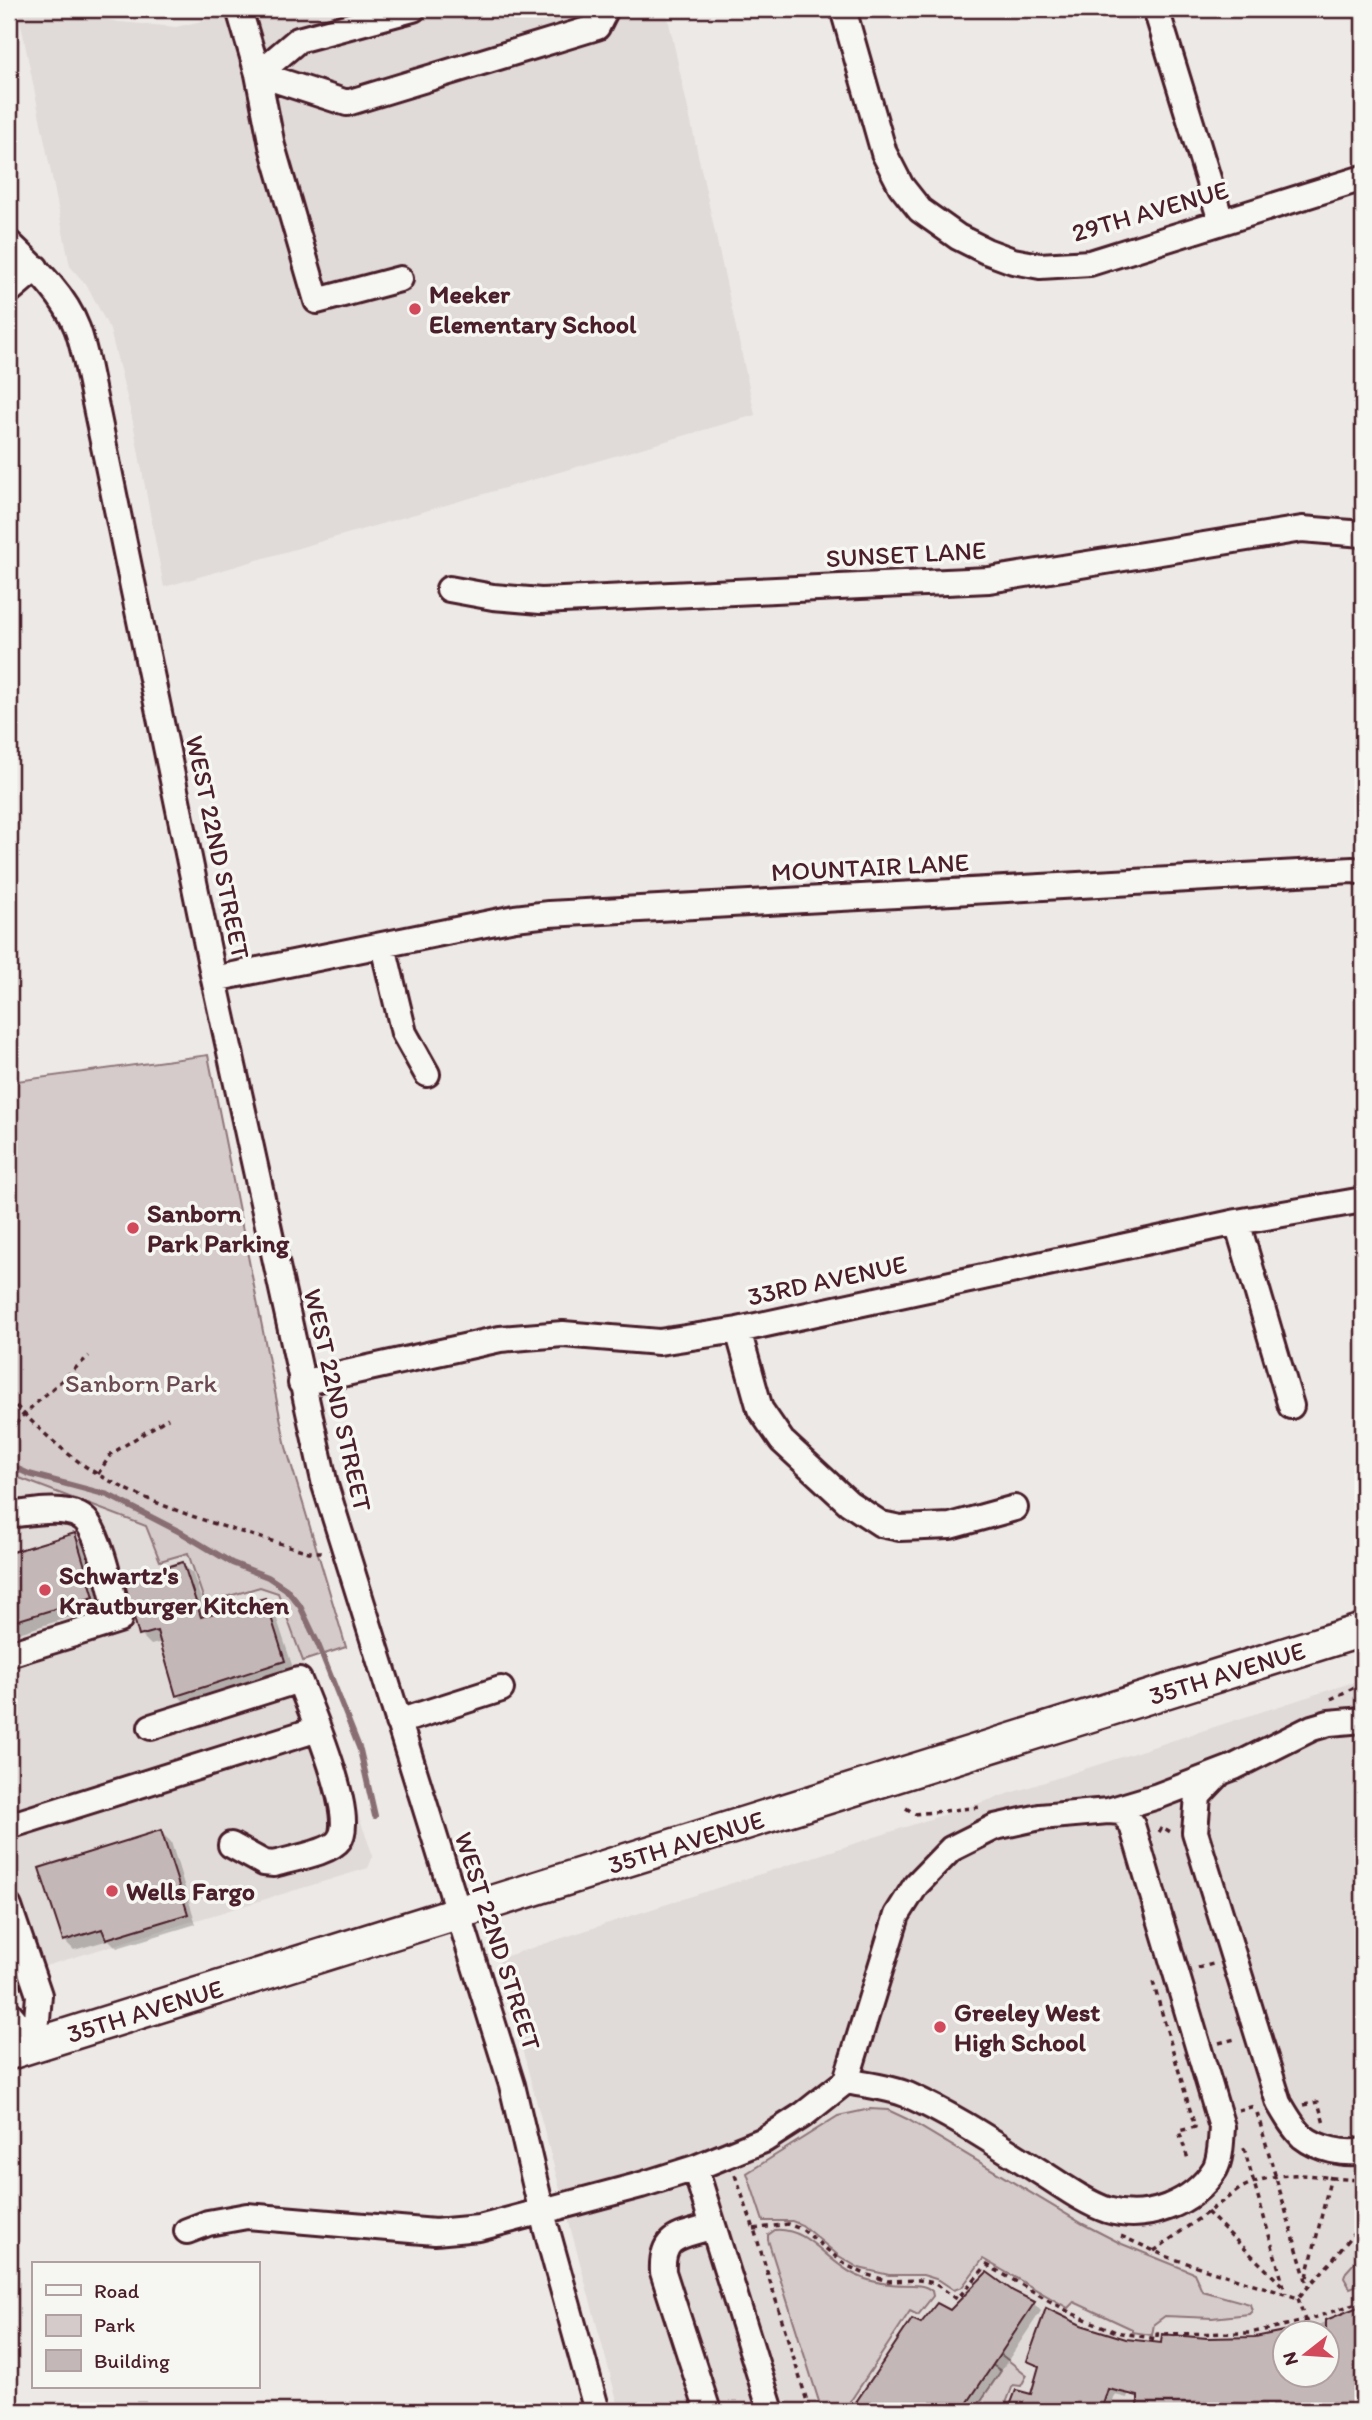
<svg xmlns="http://www.w3.org/2000/svg" width="1372" height="2420" viewBox="0 0 1372 2420" font-family="Itim,sans-serif">
<rect width="100%" height="100%" fill="#ece9e6"/>
<filter id="ink" filterUnits="userSpaceOnUse"><feTurbulence type="fractalNoise" baseFrequency=".0143" numOctaves="2"/><feDisplacementMap in="SourceGraphic" scale="14" xChannelSelector="R" yChannelSelector="G"/><feConvolveMatrix kernelMatrix="1 2 1 2 8 2 1 2 1" color-interpolation-filters="sRGB"/></filter>
<g filter="url(#ink)">
<path fill="#e0dad8" fill-rule="evenodd" d="M 18,9 L 52,9 L 119,22 L 176,27 L 254,9 L 666,9 L 755,415 L 164,587 L 132,417 L 110,330 L 88,287 L 70,266 Z
M 9,1474 L 147,1526 L 188,1553 L 205,1603 L 260,1586 L 278,1593 L 373,1856 L 368,1868 L 9,1977 Z
M 1363,1679 L 1363,2411 L 620,2411 L 498,1959 ZM 1284,2332 L 1326,2332 L 1326,2374 L 1284,2374 Z"/>
<path fill="#d4cbca" stroke="#8f757a" stroke-width="2" d="M 208,1055 L 286,1447 L 346,1647 L 303,1661 L 278,1593 L 260,1587 L 205,1603 L 188,1553 L 160,1561 L 146,1526 L 9,1474 L 9,1082 Z
M 870,2109 L 888,2110 L 907,2119 L 1083,2224 L 1122,2244 L 1194,2273 L 1202,2291 L 1250,2304 L 1252,2311 L 1249,2314 L 1212,2318 L 1165,2316 L 1154,2324 L 1152,2335 L 1132,2332 L 1132,2329 L 1074,2302 L 1068,2308 L 983,2259 L 962,2287 L 954,2290 L 939,2280 L 923,2275 L 889,2275 L 859,2268 L 839,2256 L 802,2225 L 792,2221 L 763,2221 L 747,2173 L 838,2116 Z
M 775,2230 C 809,2227 828,2264 858,2276 C 868,2281 879,2283 890,2284 C 903,2286 922,2282 932,2291 L 933,2296 L 918,2315 L 910,2311 L 846,2408 L 850,2411 L 822,2411 L 768,2240 L 768,2235 Z
M 1363,2253 L 1363,2283 L 1350,2288 L 1344,2278 L 1346,2272 Z
M 999,2353 L 1027,2375 L 1021,2386 L 1013,2385 L 1003,2411 L 974,2411 L 1001,2371 L 991,2364 Z"/>
<path fill="#0003" d="M 74,1535 L 84,1545 L 103,1607 L 9,1636 L 9,1555 Z
M 183,1564 L 193,1574 L 207,1617 L 264,1600 L 274,1610 L 294,1671 L 187,1705 L 178,1695 L 162,1642 L 151,1645 L 141,1635 Z
M 9,1794 L 15,1814 L 9,1816 Z
M 161,1832 L 171,1842 L 196,1924 L 117,1948 L 109,1940 L 74,1950 L 64,1940 Z
M 1012,2292 L 1034,2304 L 1041,2311 L 974,2411 L 866,2411 L 858,2402 L 921,2325 L 951,2313 Z
M 1363,2307 L 1363,2411 L 1140,2411 L 1139,2363 L 1127,2398 L 1115,2395 L 1110,2411 L 1010,2411 L 1017,2392 L 1032,2396 L 1040,2369 L 1029,2360 L 1081,2326 L 1125,2340 L 1162,2345 L 1207,2340 L 1256,2339 L 1284,2333 L 1284,2374 L 1326,2374 L 1326,2332 L 1287,2332 L 1311,2328 Z"/>
<g fill="none" stroke-linecap="round" stroke-linejoin="round">
<path stroke="#886e73" stroke-width="6" d="M 9,1465 L 29,1474 L 108,1495 L 182,1533 L 232,1563 L 268,1577 L 286,1589 L 300,1606 L 318,1644 L 360,1750 L 375,1816"/>
</g>
<path fill="#c4b7b7" stroke="#4a1f2b" stroke-width="2" d="M 75,1533 L 94,1597 L 9,1623 L 9,1553 Z
M 183,1562 L 201,1617 L 265,1598 L 285,1661 L 176,1696 L 157,1631 L 139,1636 L 124,1580 Z
M 161,1830 L 188,1914 L 106,1939 L 102,1929 L 63,1941 L 39,1868 Z
M 987,2272 L 1013,2291 L 1035,2302 L 962,2411 L 869,2411 L 856,2402 L 912,2319 L 921,2323 L 937,2303 L 950,2310 Z
M 1363,2305 L 1363,2411 L 1138,2411 L 1138,2396 L 1108,2389 L 1101,2411 L 1008,2411 L 1016,2390 L 1031,2394 L 1039,2366 L 1027,2361 L 1046,2308 L 1081,2325 L 1126,2339 L 1161,2343 L 1162,2334 L 1207,2338 L 1255,2337 L 1284,2331 L 1284,2375 L 1326,2375 L 1326,2320 Z"/>
<g fill="none" stroke-linecap="round" stroke-linejoin="round">
<g stroke="#4a1f2b" stroke-width="30">
<path id="minor" d="M 239,9 L 258,74 L 347,103 L 597,27 L 606,9
M 843,9 L 884,153 L 901,186 L 920,210 L 958,237 L 986,251 L 1013,261 L 1040,266 L 1090,263 L 1363,178
M 1156,9 L 1221,221
M 9,243 C 34,267 64,294 77,328 C 81,338 83,349 86,359 L 214,979 L 325,1485 L 512,2085 L 542,2213 L 597,2411
M 400,279 L 317,301 L 272,146 L 258,74 L 298,40 L 413,9
M 9,291 L 36,268
M 449,589 L 493,597 L 541,601 L 989,580 L 1302,529 L 1363,534
M 383,946 L 404,1033 L 427,1074
M 214,979 L 515,918 L 549,914 L 1353,870 L 1363,872
M 1237,1222 L 1291,1406
M 738,1330 L 760,1409 L 782,1441 L 849,1503 L 881,1524 L 900,1528 L 950,1526 L 1015,1508
M 301,1383 L 500,1339 L 563,1334 L 659,1342 L 738,1330 L 1237,1222 L 1363,1200
M 9,1515 C 27,1513 50,1508 68,1512 C 75,1513 83,1517 87,1522 C 102,1541 112,1595 119,1620 L 9,1654
M 398,1722 L 501,1689
M 151,1727 L 299,1680 C 310,1708 357,1817 339,1840 C 330,1853 289,1859 274,1864 L 264,1863 L 231,1845
M 1218,1775 L 1198,1796 L 1195,1832 L 1279,2103 C 1286,2115 1293,2128 1303,2137 C 1318,2149 1345,2155 1363,2151
M 9,1826 L 318,1729
M 9,1907 L 39,1995 L 35,2044
M 9,2013 L 35,2044
M 846,2081 C 866,2085 889,2087 908,2095 C 955,2116 999,2146 1042,2173 C 1063,2186 1084,2202 1107,2210 C 1146,2222 1193,2204 1215,2169 C 1221,2158 1221,2140 1222,2127 L 1132,1825 L 1122,1812 L 1108,1811
M 695,2168 L 771,2411
M 187,2231 L 208,2223 L 247,2216 L 435,2232 L 479,2228 L 641,2185 L 695,2168 L 764,2140 L 803,2115 L 846,2081 L 897,1915 L 916,1885 L 951,1849 L 995,1827 L 1040,1817 L 1108,1811 L 1158,1796 L 1234,1767 L 1312,1728 L 1329,1723 L 1363,1720
M 708,2411 L 663,2272 C 661,2233 682,2237 713,2226"/>
</g>
<g stroke="#4a1f2b" stroke-width="37">
<path id="major" d="M 9,2053 L 1363,1630"/>
</g>
<path stroke="#4a1f2b" stroke-width="3.5" stroke-dasharray="5 5" stroke-linecap="butt" d="M 9,1399 C 36,1426 65,1455 99,1475 C 165,1512 238,1531 309,1552 L 322,1552
M 9,1432 L 24,1414 L 89,1356
M 98,1474 L 111,1454 L 168,1418
M 1331,1699 L 1363,1683
M 906,1808 L 915,1814 L 981,1807
M 1159,1832 L 1162,1827 L 1174,1834
M 1198,1968 L 1213,1964
M 1153,1982 L 1195,2127 L 1179,2131 L 1188,2159
M 1219,2043 L 1235,2039
M 1304,2105 L 1318,2102 L 1324,2124
M 1238,2110 L 1255,2106
M 1257,2113 L 1308,2287
M 1244,2148 L 1286,2294
M 735,2175 L 754,2229 L 810,2411
M 1207,2212 L 1282,2285
M 754,2229 L 788,2224 L 803,2230 L 846,2265 L 865,2274 L 888,2281 L 919,2280 L 934,2283 L 957,2299 L 987,2265 L 1071,2313 L 1116,2332 L 1157,2339 L 1157,2334 L 1250,2333 L 1305,2321 L 1363,2301
M 1121,2236 L 1168,2257 L 1298,2298 L 1331,2262 L 1363,2222
M 1154,2251 L 1241,2188 C 1287,2165 1316,2179 1363,2180
M 1307,2277 L 1331,2176
M 1298,2298 L 1305,2321"/>
<use href="#minor" stroke="#f6f6f2" stroke-width="24"/>
<use href="#major" stroke="#f6f6f2" stroke-width="32"/>
</g>
</g>
<g fill="#d1495b" stroke="#f6f6f2" stroke-width="2.5">
<circle cx="415" cy="309" r="7"/>
<circle cx="133" cy="1228" r="7"/>
<circle cx="45" cy="1590" r="7"/>
<circle cx="112" cy="1891" r="7"/>
<circle cx="940" cy="2027" r="7"/>
</g>
<g text-anchor="middle" dominant-baseline="central" stroke-width="7" stroke-linejoin="round" paint-order="stroke">
<g font-size="26" fill="#4a1f2b" stroke="#f6f6f2">
<text transform="translate(1150 211) rotate(-16)">29TH AVENUE</text>
<text transform="translate(906 554) rotate(-3)">SUNSET LANE</text>
<text transform="translate(218 847) rotate(78)">WEST 22ND STREET</text>
<text transform="translate(870 867) rotate(-3)">MOUNTAIR LANE</text>
<text transform="translate(827 1280) rotate(-12)">33RD AVENUE</text>
<text transform="translate(338 1400) rotate(77)">WEST 22ND STREET</text>
<text transform="translate(1227 1673) rotate(-17)">35TH AVENUE</text>
<text transform="translate(686 1842) rotate(-17)">35TH AVENUE</text>
<text transform="translate(498 1941) rotate(72)">WEST 22ND STREET</text>
<text transform="translate(145 2011) rotate(-17)">35TH AVENUE</text>
</g>
<g font-size="26" font-weight="bold" fill="#4a1f2b" stroke="#f6f6f2" text-anchor="start">
<text x="429" y="294">Meeker<tspan x="429" dy="30">Elementary School</tspan></text>
<text x="147" y="1213">Sanborn<tspan x="147" dy="30">Park Parking</tspan></text>
<text x="59" y="1575">Schwartz's<tspan x="59" dy="30">Krautburger Kitchen</tspan></text>
<text x="126" y="1891">Wells Fargo</text>
<text x="954" y="2012">Greeley West<tspan x="954" dy="30">High School</tspan></text>
</g>
<g font-size="26" fill="#6c4a53" stroke="#f6f6f2">
<text x="141" y="1383">Sanborn Park</text>
</g>
</g>
<rect width="1372" height="2420" fill="none" stroke="#f6f6f2" stroke-width="35"/>
<rect x="18" y="18" width="1337" height="2385" fill="none" stroke="#4a1f2b" stroke-width="2.5" filter="url(#ink)"/>
<rect x="32" y="2262" width="228" height="126" fill="#f6f6f2" stroke="#b1a0a2" stroke-width="2"/>
<rect x="46" y="2285" width="35" height="10" fill="#f6f6f2" stroke="#b1a0a2" stroke-width="2"/>
<text x="94" y="2298" font-size="21" fill="#4a1f2b">Road</text>
<rect x="46" y="2315" width="35" height="21" fill="#d4cbca" stroke="#b1a0a2" stroke-width="2"/>
<text x="94" y="2332" font-size="21" fill="#4a1f2b">Park</text>
<rect x="46" y="2350" width="35" height="21" fill="#c4b7b7" stroke="#b1a0a2" stroke-width="2"/>
<text x="94" y="2368" font-size="21" fill="#4a1f2b">Building</text>
<g transform="translate(1306 2354) rotate(253)"><circle r="33" fill="#f6f6f2" stroke="#b1a0a2" stroke-width="2"/>
<path d="M0-5L12 26L0 18L-12 26Z" fill="#d1495b"/>
<text y="-10" font-size="19" font-weight="bold" text-anchor="middle" fill="#4a1f2b">N</text>
</g>
</svg>
